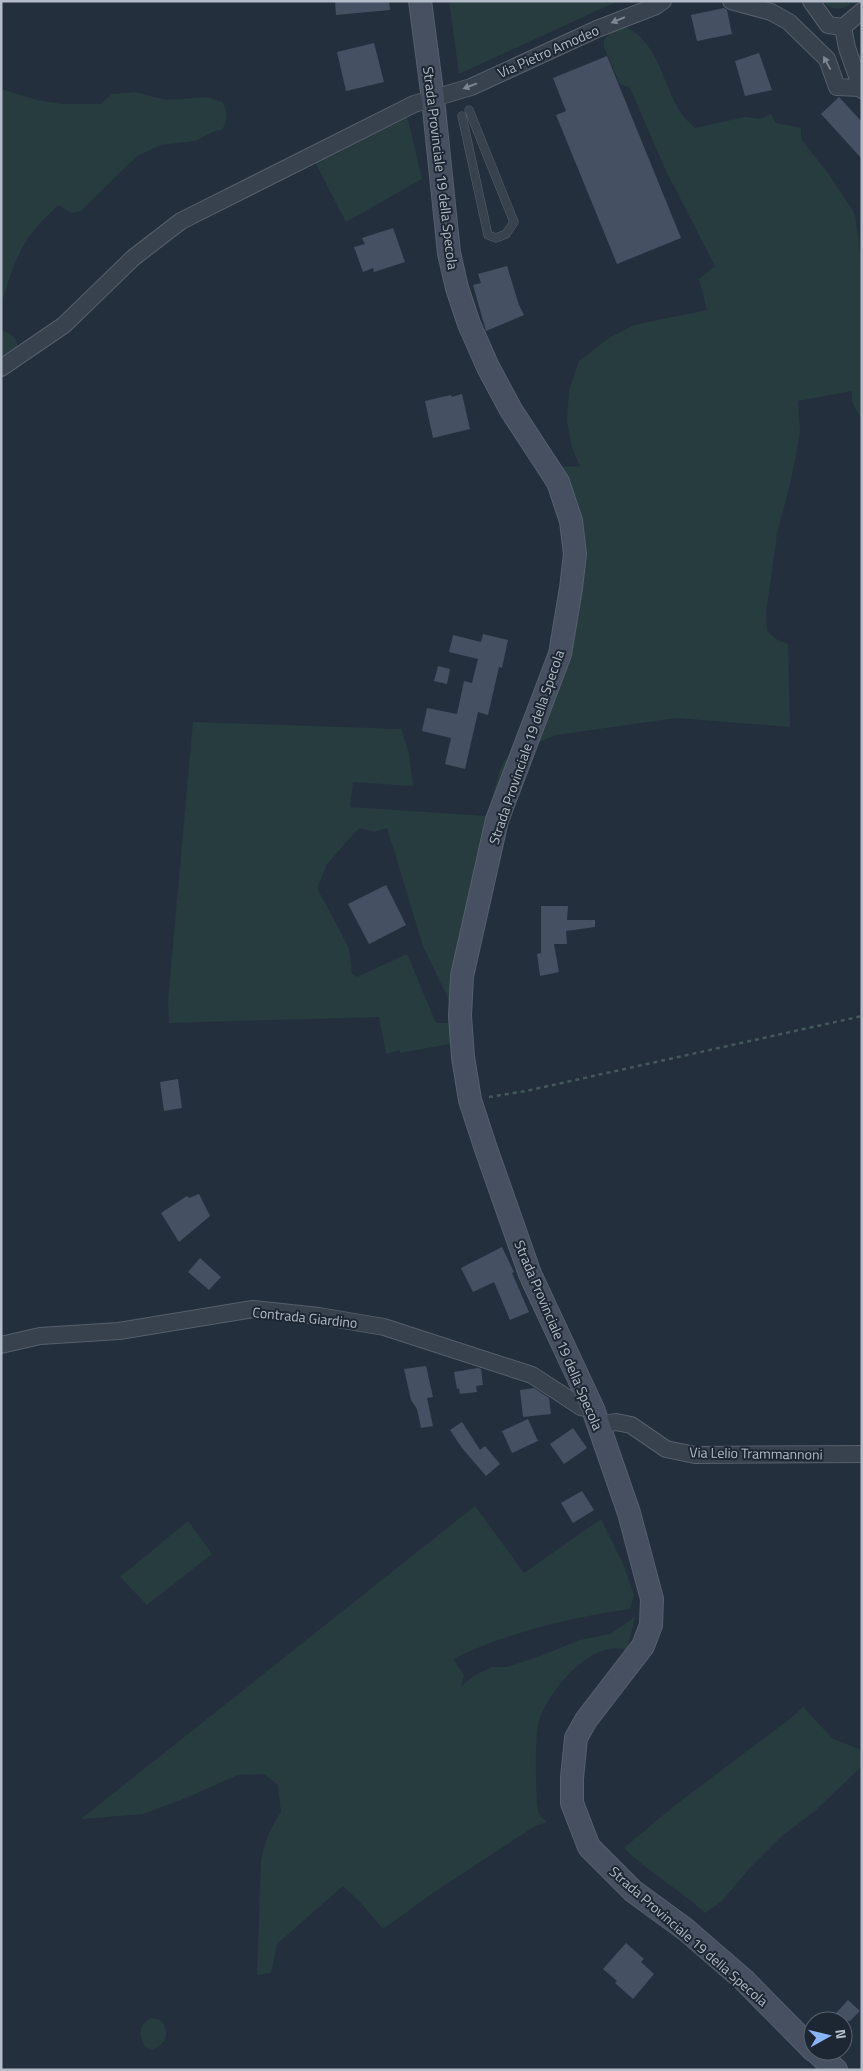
<svg xmlns="http://www.w3.org/2000/svg" width="863" height="2071" viewBox="0 0 863 2071" font-family="'Titillium Web',sans-serif">
<rect width="100%" height="100%" fill="#242f3e"/>
<path fill="#263c3f" d="M 449,1 L 618,1 L 459,74 Z
M 823,1 L 854,1 C 845,10 832,12 823,1 Z
M 623,26 C 658,39 663,86 681,113 C 684,118 690,123 695,128 L 745,117 L 760,119 L 771,114 L 776,123 L 801,128 L 801,139 L 828,173 L 855,214 L 862,269 L 862,420 L 852,402 L 852,391 L 798,401 L 800,432 L 791,480 L 777,534 L 766,613 L 767,631 L 776,639 L 788,644 L 790,727 L 676,718 L 556,735 L 538,742 L 568,643 L 560,467 L 580,466 L 572,448 L 567,421 L 569,390 L 579,361 L 609,338 L 634,325 L 707,310 L 699,279 L 715,266 L 666,171 L 630,88 L 620,84 L 604,47 L 604,40 L 612,31 Z
M 1,89 L 37,100 L 62,104 L 101,104 L 112,94 L 135,92 L 166,100 L 207,97 L 222,102 C 228,112 228,119 222,130 L 215,131 L 195,141 L 161,145 L 137,156 L 81,211 L 71,213 L 59,205 C 21,238 16,258 1,304 Z
M 407,116 L 422,179 L 346,222 L 315,162 Z
M 1,331 C 12,332 16,338 18,348 L 1,358 Z
M 193,722 L 401,729 L 409,753 L 413,786 L 353,782 L 350,807 L 487,816 L 501,767 L 513,748 L 453,1009 L 423,946 L 387,828 L 374,832 L 359,828 L 327,864 L 317,888 L 349,948 L 352,974 L 357,977 L 407,954 L 436,1023 L 453,1023 L 455,1043 L 400,1053 L 400,1050 L 386,1054 L 379,1017 L 169,1023 L 168,1000 Z
M 475,1506 L 524,1573 L 601,1519 L 624,1566 L 634,1595 L 630,1609 C 572,1617 506,1633 453,1659 L 464,1675 L 461,1686 L 477,1674 L 492,1667 L 507,1667 L 540,1656 L 580,1640 L 610,1634 L 635,1617 L 627,1650 C 591,1638 545,1694 538,1726 C 535,1736 535,1807 539,1814 C 540,1817 545,1820 547,1822 L 535,1826 L 433,1893 L 383,1929 L 359,1901 L 343,1886 L 277,1944 L 271,1973 L 257,1975 L 261,1862 C 264,1843 270,1828 281,1812 L 278,1785 L 264,1774 L 238,1775 L 181,1800 L 143,1814 L 81,1819 Z
M 188,1521 L 212,1554 L 147,1605 L 120,1577 Z
M 803,1707 L 833,1739 L 862,1750 L 862,1766 L 815,1811 L 782,1836 L 749,1869 L 722,1901 L 705,1913 C 679,1889 649,1873 624,1848 L 674,1806 L 791,1718 Z
M 150,2018 L 161,2020 C 170,2034 167,2042 153,2050 L 145,2047 C 139,2035 138,2026 150,2018 Z"/>
<path fill="#455162" d="M 335,1 L 389,1 L 390,10 L 336,15 Z
M 724,8 L 727,10 L 732,34 L 697,41 L 691,15 Z
M 374,43 L 384,82 L 346,91 L 337,52 Z
M 759,53 L 772,90 L 745,96 L 735,61 Z
M 607,56 L 681,238 L 617,264 L 556,115 L 566,111 L 553,78 Z
M 839,97 L 862,122 L 862,159 L 821,114 Z
M 393,228 L 405,262 L 374,272 L 373,268 L 363,272 L 354,247 L 365,244 L 362,238 Z
M 507,266 L 519,305 L 524,315 L 486,331 L 473,285 L 481,283 L 478,274 Z
M 462,394 L 470,429 L 433,438 L 425,401 L 451,395 L 452,397 Z
M 483,634 L 508,640 L 502,668 L 499,667 L 488,715 L 478,712 L 465,769 L 445,764 L 451,738 L 422,731 L 427,708 L 457,714 L 464,681 L 472,683 L 478,659 L 449,652 L 453,635 L 481,642 Z
M 438,666 L 450,669 L 447,684 L 434,681 Z
M 386,885 L 406,925 L 369,944 L 348,904 Z
M 541,906 L 568,906 L 567,920 L 595,920 L 595,927 L 566,931 L 567,944 L 554,944 L 559,972 L 540,976 L 537,954 L 541,953 Z
M 178,1079 L 182,1108 L 164,1111 L 160,1082 Z
M 199,1194 L 210,1216 L 179,1242 L 161,1213 L 187,1196 L 189,1198 Z
M 502,1247 L 514,1272 L 512,1273 L 529,1312 L 510,1320 L 494,1282 L 473,1292 L 461,1268 Z
M 200,1258 L 221,1277 L 209,1290 L 188,1272 Z
M 426,1366 L 433,1397 L 427,1398 L 433,1426 L 421,1428 L 417,1409 L 411,1400 L 404,1369 Z
M 478,1368 L 481,1369 L 483,1385 L 476,1386 L 477,1392 L 460,1394 L 459,1388 L 457,1389 L 454,1372 Z
M 534,1388 L 549,1398 L 551,1414 L 523,1417 L 520,1390 Z
M 528,1419 L 538,1441 L 512,1453 L 502,1431 Z
M 462,1422 L 480,1450 L 485,1446 L 500,1464 L 486,1476 L 462,1448 L 450,1430 Z
M 573,1428 L 587,1448 L 564,1464 L 550,1444 Z
M 582,1491 L 594,1510 L 573,1523 L 561,1503 Z
M 626,1943 L 644,1959 L 641,1962 L 654,1974 L 633,1999 L 615,1983 L 617,1981 L 603,1969 Z
M 848,2000 L 860,2011 L 850,2021 L 829,2021 Z"/>
<g fill="none" stroke-linecap="round" stroke-linejoin="round">
<g stroke="#565f6c" stroke-width="9">
<path id="service" d="M 462,116 L 488,235 L 496,238 L 506,234 L 514,222 L 469,110"/>
</g>
<g stroke="#565f6c" stroke-width="18">
<path id="minor" d="M 731,1 L 771,12 L 789,22 L 827,59 L 837,87 L 860,88
M 811,1 L 828,25 L 843,27
M 843,27 L 847,48 L 862,90
M 843,27 L 862,11
M 1,368 L 64,325 L 133,258 L 181,221 L 414,104 L 471,87 L 597,29 L 656,6 L 663,1
M 1,1345 L 40,1336 L 119,1331 L 253,1309 L 319,1316 L 384,1327 L 532,1375 L 581,1407 L 593,1409
M 599,1425 L 616,1422 L 631,1425 L 666,1449 L 695,1455 L 862,1454"/>
</g>
<g stroke="#565f6c" stroke-width="24">
<path id="secondary" d="M 420,1 L 433,99 L 449,253 L 457,288 L 469,324 L 488,367 L 511,410 L 558,482 L 571,521 L 575,554 L 571,588 L 560,654 L 497,820 L 462,976 L 460,1016 L 463,1057 L 470,1100 L 485,1146 L 530,1274 L 593,1409 L 629,1513 L 652,1599 L 651,1625 L 643,1646 L 586,1720 L 576,1738 L 572,1778 L 572,1803 L 589,1847 L 633,1891 L 685,1929 L 744,1980 L 813,2050
M 815,2051 L 836,2070"/>
</g>
<path stroke="#44595c" stroke-width="2.5" stroke-dasharray="4 4" stroke-linecap="butt" d="M 489,1097 L 526,1091 L 862,1016"/>
<use href="#service" stroke="#38414e" stroke-width="8"/>
<use href="#minor" stroke="#38414e" stroke-width="16"/>
<use href="#secondary" stroke="#465061" stroke-width="22"/>
</g>
<defs><path id="oneway-solid" d="M-6-.8H1V-3.2L6.5 0L1 3.2V.8H-6Z" transform="scale(1.25)"/></defs>
<g fill="#7c8592">
<use href="#oneway-solid" transform="translate(618 20) rotate(157)"/>
<use href="#oneway-solid" transform="translate(827 63) rotate(-118)"/>
<use href="#oneway-solid" transform="translate(470 86) rotate(159)"/>
</g>
<g text-anchor="middle" dominant-baseline="central" stroke-width="4" stroke-linejoin="round" paint-order="stroke">
<g font-size="14" fill="#b4bcc9" stroke="#1d2633">
<text transform="translate(548 51) rotate(-24)">Via Pietro Amodeo</text>
<text transform="translate(441 168) rotate(83)">Strada Provinciale 19 della Specola</text>
<text transform="translate(526 747) rotate(-71)">Strada Provinciale 19 della Specola</text>
<text transform="translate(305 1317) rotate(6)">Contrada Giardino</text>
<text transform="translate(559 1335) rotate(67)">Strada Provinciale 19 della Specola</text>
<text transform="translate(756 1453) rotate(1)">Via Lelio Trammannoni</text>
<text transform="translate(689 1936) rotate(41)">Strada Provinciale 19 della Specola</text>
</g>
</g>
<rect width="863" height="2071" fill="none" stroke="#b4bcc9" stroke-width="5"/>
<g transform="translate(828 2036) rotate(82)"><circle r="24" fill="#1d2633" stroke="#59626f"/>
<path d="M0-4L9 19L0 12L-9 19Z" fill="#8ab4f8"/>
<text y="-8" font-size="14" font-weight="bold" text-anchor="middle" fill="#b4bcc9">N</text>
</g>
</svg>
